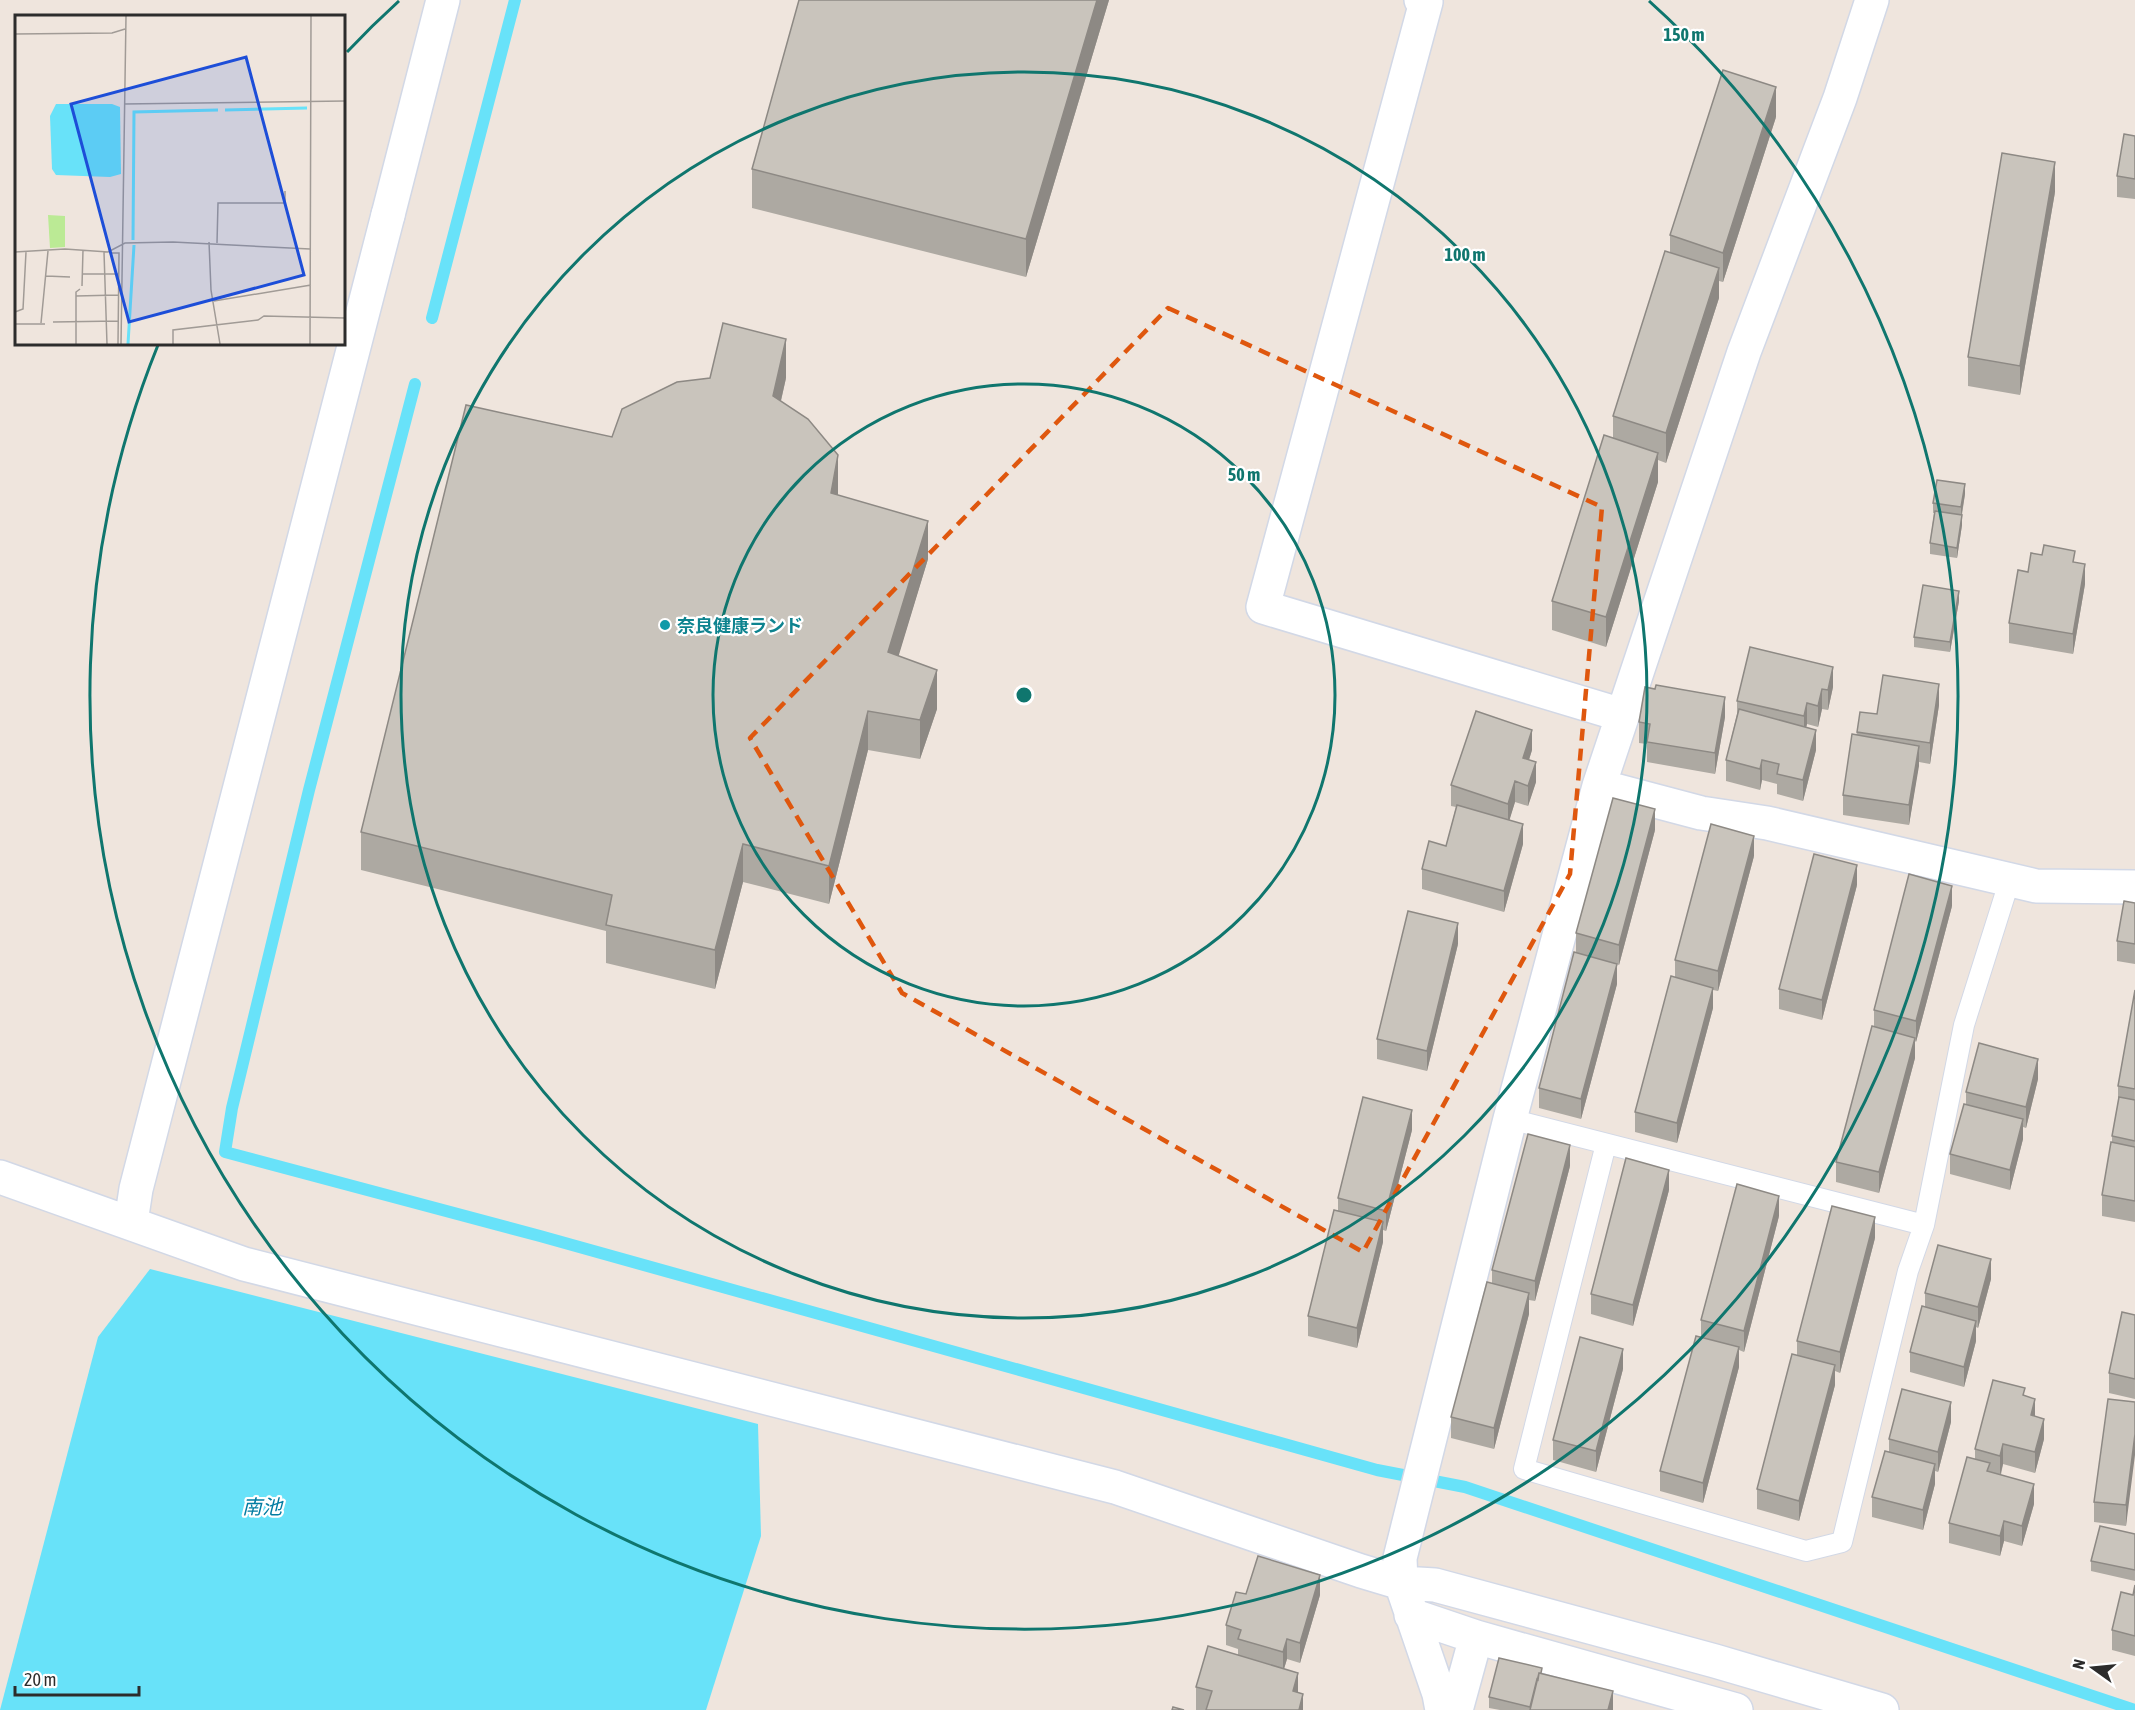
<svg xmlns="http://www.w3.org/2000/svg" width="2135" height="1710" viewBox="0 0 2135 1710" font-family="'Asap Condensed','Noto Sans JP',sans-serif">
<rect width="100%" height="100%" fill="#efe5dd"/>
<path fill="#68e2f9" d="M 150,1269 L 758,1424 L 761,1536 L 706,1710 L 0,1710 L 98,1337 Z"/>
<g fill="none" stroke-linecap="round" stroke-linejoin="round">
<path stroke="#68e2f9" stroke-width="12" d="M 432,318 L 515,0
M 415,384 L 309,790 L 232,1108 L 225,1152 L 540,1236 L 1377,1470 L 1465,1487 L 2135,1710"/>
<g stroke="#d2d8e6" stroke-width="22">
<path id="service" d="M 1510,1119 L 1924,1225
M 1606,1144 L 1524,1469 L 1806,1551 L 1842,1542 L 1908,1271 L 1924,1225 L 1964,1025 L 2010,879"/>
</g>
<g stroke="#d2d8e6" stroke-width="36">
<path id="minor" d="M 1421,0 L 1426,2 L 1263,607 L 1622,715
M 1599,786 L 1701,813 L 1767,823 L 2036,886 L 2135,887
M 0,1177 L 244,1264 L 1115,1487 L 1361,1571 L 1401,1583 L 1435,1585 L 1715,1661 L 1882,1710
M 131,1222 L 136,1189 L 388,215
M 1411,1615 L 1476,1637
M 1442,1710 L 1439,1694 L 1401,1583 L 1400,1558 L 1510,1119 L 1599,786 L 1744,352 L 1840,98 L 1872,0
M 1456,1710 L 1476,1637 L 1736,1710"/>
</g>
<g stroke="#d2d8e6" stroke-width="36">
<path id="tertiary" d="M 388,215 L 443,0"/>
</g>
<use href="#service" stroke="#fff" stroke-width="20"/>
<use href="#minor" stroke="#fff" stroke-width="33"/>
<use href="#tertiary" stroke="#fff" stroke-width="33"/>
</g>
<path fill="#ada9a2" d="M 799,0 L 1109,0 L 1026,277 L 752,208 L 752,169 Z
M 1776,117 L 1723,282 L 1719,281 L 1719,298 L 1666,463 L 1658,460 L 1658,482 L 1606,647 L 1552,630 L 1552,601 L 1613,438 L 1613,416 L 1670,253 L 1670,235 Z
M 2135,136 L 2135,199 L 2117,197 L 2117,176 Z
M 2055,192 L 2020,395 L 1968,386 L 1968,357 Z
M 786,378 L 781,401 L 838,495 L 928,559 L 898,656 L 937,709 L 920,759 L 868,750 L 829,904 L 743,882 L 715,989 L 606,963 L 606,931 L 361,870 L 361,832 Z
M 1965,494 L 1962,515 L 1962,525 L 1957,558 L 1930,554 L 1930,543 L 1934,513 L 1933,513 L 1933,503 Z
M 2075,562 L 2085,584 L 2073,654 L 2009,643 L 2009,623 Z
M 1959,601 L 1950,652 L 1914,647 L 1914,637 Z
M 1833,687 L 1828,710 L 1822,709 L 1818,727 L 1807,724 L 1806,727 L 1816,750 L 1803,801 L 1777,794 L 1777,784 L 1762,780 L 1760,790 L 1726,781 L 1726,760 L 1737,714 L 1737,701 Z
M 1939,705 L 1930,764 L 1919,762 L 1909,825 L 1843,815 L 1843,795 L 1857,732 L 1877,714 Z
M 1725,717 L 1715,774 L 1647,762 L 1647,744 L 1639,743 L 1639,722 Z
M 1532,750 L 1529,760 L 1536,782 L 1528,806 L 1515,802 L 1509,820 L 1523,844 L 1504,912 L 1422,889 L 1422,869 L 1446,846 L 1456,807 L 1451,806 L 1451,785 Z
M 1655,830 L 1619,965 L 1617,964 L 1617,984 L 1581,1119 L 1539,1108 L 1539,1088 L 1576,953 L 1576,933 Z
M 1754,856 L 1718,991 L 1713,990 L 1713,1008 L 1677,1143 L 1635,1132 L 1635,1112 L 1675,977 L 1675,960 Z
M 1857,885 L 1822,1020 L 1779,1009 L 1779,989 Z
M 2135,903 L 2135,964 L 2117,961 L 2117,941 Z
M 1952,906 L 1916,1042 L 1915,1041 L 1915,1058 L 1879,1193 L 1836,1182 L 1836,1162 L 1874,1026 L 1874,1010 Z
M 1458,944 L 1427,1071 L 1377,1059 L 1377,1039 Z
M 2135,990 L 2135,1222 L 2102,1216 L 2102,1195 L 2112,1142 L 2112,1136 L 2118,1102 L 2118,1086 Z
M 2038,1079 L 2026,1128 L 2023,1127 L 2023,1139 L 2010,1190 L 1950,1174 L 1950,1154 L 1966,1105 L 1966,1092 Z
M 1412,1130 L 1386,1231 L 1383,1230 L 1383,1242 L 1357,1348 L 1308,1336 L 1308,1316 L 1338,1211 L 1338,1198 Z
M 1570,1166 L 1535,1301 L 1529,1300 L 1529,1314 L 1494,1449 L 1451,1438 L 1451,1417 L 1492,1283 L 1492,1270 Z
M 1669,1190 L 1633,1326 L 1591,1314 L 1591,1294 Z
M 1779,1216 L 1744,1352 L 1739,1350 L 1739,1367 L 1703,1503 L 1660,1491 L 1660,1471 L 1701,1338 L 1701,1320 Z
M 1875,1238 L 1840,1373 L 1835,1371 L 1835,1385 L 1799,1521 L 1757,1509 L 1757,1489 L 1797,1355 L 1797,1341 Z
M 1991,1279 L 1978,1328 L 1976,1327 L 1976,1341 L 1964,1387 L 1910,1372 L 1910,1352 L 1925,1307 L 1925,1293 Z
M 2135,1315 L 2135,1399 L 2109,1393 L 2109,1373 Z
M 1623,1369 L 1596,1472 L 1553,1460 L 1553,1440 Z
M 2025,1396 L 2044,1439 L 2035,1473 L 2003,1464 L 2001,1475 L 2034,1504 L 2022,1546 L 2004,1541 L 2000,1556 L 1949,1543 L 1949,1523 L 1975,1460 L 1975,1449 Z
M 2135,1402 L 2126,1526 L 2094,1522 L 2094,1502 Z
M 1951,1422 L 1938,1472 L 1935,1471 L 1935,1484 L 1923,1530 L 1872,1517 L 1872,1497 L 1889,1452 L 1889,1439 Z
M 2135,1534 L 2135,1581 L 2091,1571 L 2091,1561 Z
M 2135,1585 L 2135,1656 L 2112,1650 L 2112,1630 L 2133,1595 Z
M 1246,1594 L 1320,1595 L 1300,1663 L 1287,1659 L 1284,1669 L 1298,1693 L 1303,1710 L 1196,1710 L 1196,1687 L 1238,1655 L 1238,1649 L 1226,1645 L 1226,1625 Z
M 1542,1674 L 1613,1710 L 1500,1710 L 1489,1708 L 1489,1697 Z"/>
<path fill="#8d8984" d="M 1097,0 L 1109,0 L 1026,277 L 1026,239 Z
M 1776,87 L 1776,117 L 1723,282 L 1723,253 Z
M 2055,162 L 2055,192 L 2020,395 L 2020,366 Z
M 1719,268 L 1719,298 L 1666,463 L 1666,433 Z
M 786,339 L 786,378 L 773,435 L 773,396 Z
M 1658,453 L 1658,482 L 1606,647 L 1606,617 Z
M 838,455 L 838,494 L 831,531 L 831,493 Z
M 1965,484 L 1965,494 L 1961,518 L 1961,507 Z
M 1962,515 L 1962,525 L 1957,558 L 1957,548 Z
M 928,521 L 928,559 L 888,691 L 888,652 Z
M 2085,564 L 2085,584 L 2073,654 L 2073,634 Z
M 1959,591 L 1959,601 L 1950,652 L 1950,642 Z
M 1833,667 L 1833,687 L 1828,710 L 1828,690 Z
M 937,670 L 937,709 L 920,759 L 920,720 Z
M 1939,684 L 1939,705 L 1930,764 L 1930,743 Z
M 1822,689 L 1822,709 L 1818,727 L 1818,706 Z
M 1725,697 L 1725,717 L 1715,774 L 1715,753 Z
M 1807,703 L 1807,724 L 1804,736 L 1804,716 Z
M 868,711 L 868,750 L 829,904 L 829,866 Z
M 1532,730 L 1532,750 L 1523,778 L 1523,758 Z
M 1816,730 L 1816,750 L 1803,801 L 1803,780 Z
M 1919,746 L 1919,766 L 1909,825 L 1909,805 Z
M 1762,760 L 1762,780 L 1760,790 L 1760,769 Z
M 1536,762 L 1536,782 L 1528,806 L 1528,786 Z
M 1515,781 L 1515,802 L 1508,825 L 1508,804 Z
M 1655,809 L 1655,830 L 1619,965 L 1619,945 Z
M 1523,824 L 1523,844 L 1504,912 L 1504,891 Z
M 1754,836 L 1754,856 L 1718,991 L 1718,971 Z
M 743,844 L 743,882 L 715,989 L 715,950 Z
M 1857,865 L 1857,885 L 1822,1020 L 1822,1000 Z
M 1952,886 L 1952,906 L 1916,1042 L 1916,1021 Z
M 1458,923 L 1458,944 L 1427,1071 L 1427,1051 Z
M 1617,964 L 1617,984 L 1581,1119 L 1581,1099 Z
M 1713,988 L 1713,1008 L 1677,1143 L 1677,1123 Z
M 1915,1038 L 1915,1058 L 1879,1193 L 1879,1172 Z
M 2038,1059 L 2038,1079 L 2026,1128 L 2026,1107 Z
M 1412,1110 L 1412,1130 L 1386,1231 L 1386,1211 Z
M 2023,1119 L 2023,1139 L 2010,1190 L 2010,1170 Z
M 1570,1145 L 1570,1166 L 1535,1301 L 1535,1281 Z
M 1669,1170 L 1669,1190 L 1633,1326 L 1633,1305 Z
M 1779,1196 L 1779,1216 L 1744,1352 L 1744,1331 Z
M 1875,1217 L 1875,1238 L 1840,1373 L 1840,1352 Z
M 1383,1222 L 1383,1242 L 1357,1348 L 1357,1328 Z
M 1991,1259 L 1991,1279 L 1978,1328 L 1978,1307 Z
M 1529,1293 L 1529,1314 L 1494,1449 L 1494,1428 Z
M 1976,1321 L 1976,1341 L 1964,1387 L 1964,1367 Z
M 1739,1347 L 1739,1367 L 1703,1503 L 1703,1483 Z
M 1623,1349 L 1623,1369 L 1596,1472 L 1596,1451 Z
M 1835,1365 L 1835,1385 L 1799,1521 L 1799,1501 Z
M 2035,1399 L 2035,1419 L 2031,1415 Z
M 1951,1402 L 1951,1422 L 1938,1472 L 1938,1452 Z
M 2044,1419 L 2044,1439 L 2035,1473 L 2035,1452 Z
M 2135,1434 L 2135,1455 L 2126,1526 L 2126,1505 Z
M 2003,1444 L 2003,1464 L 2000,1476 L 2000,1456 Z
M 1935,1464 L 1935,1484 L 1923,1530 L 1923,1510 Z
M 2034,1484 L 2034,1504 L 2022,1546 L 2022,1526 Z
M 2004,1521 L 2004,1541 L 2000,1556 L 2000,1536 Z
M 1320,1575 L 1320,1595 L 1300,1663 L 1300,1643 Z
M 1287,1639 L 1287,1659 L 1283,1672 L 1283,1652 Z
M 1298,1673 L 1298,1703 L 1293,1691 Z
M 1613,1691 L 1613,1710 L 1608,1710 Z
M 1303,1694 L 1303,1710 L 1299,1710 Z"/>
<path fill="#c9c4bc" stroke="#8d8984" stroke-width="1.5" d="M 799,0 L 1097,0 L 1026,239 L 752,169 Z
M 1723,70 L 1776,87 L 1723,253 L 1670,235 Z
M 2124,134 L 2135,136 L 2135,179 L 2117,176 Z
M 2002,153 L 2055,162 L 2020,366 L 1968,357 Z
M 1665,251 L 1719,268 L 1666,433 L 1613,416 Z
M 723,323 L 786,339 L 773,396 L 808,419 L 838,455 L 831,493 L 928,521 L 888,652 L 937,670 L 920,720 L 868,711 L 829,866 L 743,844 L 715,950 L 606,925 L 612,895 L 361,832 L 466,405 L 612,437 L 622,409 L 677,382 L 710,378 Z
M 1604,435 L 1658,453 L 1606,617 L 1552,601 Z
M 1937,480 L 1965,484 L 1961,507 L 1933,503 Z
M 1935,511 L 1962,515 L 1957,548 L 1930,543 Z
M 2044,545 L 2075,551 L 2073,562 L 2085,564 L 2073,634 L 2009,623 L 2018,570 L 2028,572 L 2031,553 L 2042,555 Z
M 1923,585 L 1959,591 L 1950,642 L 1914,637 Z
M 1750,647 L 1833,667 L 1828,690 L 1822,689 L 1818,706 L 1807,703 L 1804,716 L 1737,701 Z
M 1883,675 L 1939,684 L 1930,743 L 1857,732 L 1860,712 L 1877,714 Z
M 1656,685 L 1725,697 L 1715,753 L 1647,742 L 1650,724 L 1639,722 L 1645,687 L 1655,689 Z
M 1739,709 L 1816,730 L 1803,780 L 1777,774 L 1779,764 L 1762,760 L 1760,769 L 1726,760 Z
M 1476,711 L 1532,730 L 1523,758 L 1536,762 L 1528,786 L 1515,781 L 1508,804 L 1451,785 Z
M 1852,734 L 1919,746 L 1909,805 L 1843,795 Z
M 1613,798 L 1655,809 L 1619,945 L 1576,933 Z
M 1457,805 L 1523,824 L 1504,891 L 1422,869 L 1429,841 L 1446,846 Z
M 1711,824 L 1754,836 L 1718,971 L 1675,960 Z
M 1814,854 L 1857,865 L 1822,1000 L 1779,989 Z
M 1909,874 L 1952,886 L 1916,1021 L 1874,1010 Z
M 2124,901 L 2135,903 L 2135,944 L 2117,941 Z
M 1408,911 L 1458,923 L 1427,1051 L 1377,1039 Z
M 1574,952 L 1617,964 L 1581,1099 L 1539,1088 Z
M 1671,976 L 1713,988 L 1677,1123 L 1635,1112 Z
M 2135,990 L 2135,1089 L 2118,1086 Z
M 1872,1026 L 1915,1038 L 1879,1172 L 1836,1162 Z
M 1979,1043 L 2038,1059 L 2026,1107 L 1966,1092 Z
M 1363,1097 L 1412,1110 L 1386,1211 L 1338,1198 Z
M 2119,1097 L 2135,1100 L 2135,1141 L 2112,1136 Z
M 1964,1104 L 2023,1119 L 2010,1170 L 1950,1154 Z
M 1528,1134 L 1570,1145 L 1535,1281 L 1492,1270 Z
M 2111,1142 L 2135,1147 L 2135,1201 L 2102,1195 Z
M 1626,1158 L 1669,1170 L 1633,1305 L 1591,1294 Z
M 1737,1184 L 1779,1196 L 1744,1331 L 1701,1320 Z
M 1832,1206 L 1875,1217 L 1840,1352 L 1797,1341 Z
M 1334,1210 L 1383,1222 L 1357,1328 L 1308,1316 Z
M 1938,1245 L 1991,1259 L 1978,1307 L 1925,1293 Z
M 1487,1282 L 1529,1293 L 1494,1428 L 1451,1417 Z
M 1922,1306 L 1976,1321 L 1964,1367 L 1910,1352 Z
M 2122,1312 L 2135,1315 L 2135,1379 L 2109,1373 Z
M 1696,1336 L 1739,1347 L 1703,1483 L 1660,1471 Z
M 1580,1337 L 1623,1349 L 1596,1451 L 1553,1440 Z
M 1792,1354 L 1835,1365 L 1799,1501 L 1757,1489 Z
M 1993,1380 L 2025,1388 L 2023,1395 L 2035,1399 L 2031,1415 L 2044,1419 L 2035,1452 L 2003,1444 L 2000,1456 L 1975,1449 Z
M 1902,1389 L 1951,1402 L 1938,1452 L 1889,1439 Z
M 2108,1399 L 2135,1402 L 2135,1434 L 2126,1505 L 2094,1502 Z
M 1885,1451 L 1935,1464 L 1923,1510 L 1872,1497 Z
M 1967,1457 L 1990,1463 L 1987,1471 L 2034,1484 L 2022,1526 L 2004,1521 L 2000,1536 L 1949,1523 Z
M 2100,1526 L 2135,1534 L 2135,1570 L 2091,1561 Z
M 1258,1556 L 1320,1575 L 1300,1643 L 1287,1639 L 1283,1652 L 1238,1639 L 1241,1630 L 1226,1625 L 1236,1592 L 1246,1594 Z
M 2135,1585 L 2135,1636 L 2112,1630 L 2121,1592 L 2133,1595 Z
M 1208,1646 L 1298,1673 L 1293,1691 L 1303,1694 L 1299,1710 L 1206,1710 L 1212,1691 L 1196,1687 Z
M 1499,1658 L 1542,1668 L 1541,1673 L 1539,1673 L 1538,1680 L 1537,1679 L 1530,1707 L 1489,1697 Z
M 1539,1673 L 1613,1691 L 1608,1710 L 1530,1710 Z
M 1173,1707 L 1184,1710 L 1172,1710 Z"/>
<path fill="none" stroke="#df570e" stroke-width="4.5" stroke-dasharray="12 8" stroke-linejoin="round" d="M 1168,308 L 1602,507 L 1570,874 L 1363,1252 L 902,993 L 750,738 Z"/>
<g fill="none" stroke="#0f766e" stroke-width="3">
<circle cx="1024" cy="695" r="311"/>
<circle cx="1024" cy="695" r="623"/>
<path d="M347 52A934 934 0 0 1 399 1M1649 1A934 934 0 1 1 158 345"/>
</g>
<circle fill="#0f9aa8" stroke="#fff" stroke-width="2" cx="665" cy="625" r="6"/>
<g text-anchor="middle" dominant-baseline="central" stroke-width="4.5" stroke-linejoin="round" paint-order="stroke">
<g font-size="18" font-weight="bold" fill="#0d838f" stroke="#fff" text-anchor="start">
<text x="677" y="625">奈良健康ランド</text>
</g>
<g font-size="20" font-style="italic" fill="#037ca2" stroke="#fff">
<text x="262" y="1506">南池</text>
</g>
</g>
<g transform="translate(15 15)">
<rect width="330" height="330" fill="#efe5dd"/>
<path d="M 33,200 L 50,201 L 50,232 L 35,233 Z" fill="#bbea95"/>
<path d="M 41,89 L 97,89 L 105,92 L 106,159 L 95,162 L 41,160 L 37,154 L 35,101 Z" fill="#68e2f9"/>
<path fill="none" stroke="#68e2f9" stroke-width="3" d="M 210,95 L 292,93M 118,225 L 119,97 L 203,95M 113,329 L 119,230"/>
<path fill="none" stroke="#a19b96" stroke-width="1.5" d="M 0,19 L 97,18 L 110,14M 109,89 L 330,86M 194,227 L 196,275 L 205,329M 202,228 L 203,188 L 270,188 L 270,176M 0,237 L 50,234 L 93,237 L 110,228 L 158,227 L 295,234M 89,237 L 92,329M 95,238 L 104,238 L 103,329M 67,259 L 104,259M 31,261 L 55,262M 67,271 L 68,235M 61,281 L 103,280M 199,286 L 296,270M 0,297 L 8,294 L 11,237M 38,307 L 103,306M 26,308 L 33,236M 0,309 L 30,309M 61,329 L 61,277 L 65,274M 106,329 L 111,1M 158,329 L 158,315 L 243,305 L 249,301 L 330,303M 295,329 L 296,1"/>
<path fill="#1d4ed8" fill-opacity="0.15" stroke="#1d4ed8" stroke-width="3" d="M 231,42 L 289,260 L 114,307 L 56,89 Z"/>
<rect width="330" height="330" fill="none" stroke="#2c2c2c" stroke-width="3"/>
</g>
<circle cx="1024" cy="695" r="9" fill="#0f766e" stroke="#fff" stroke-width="3"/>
<g font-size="18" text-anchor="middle" font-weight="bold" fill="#0f766e" stroke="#fff" stroke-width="4.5" stroke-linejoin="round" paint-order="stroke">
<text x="1684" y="41">150 m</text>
<text x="1465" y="261">100 m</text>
<text x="1244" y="481">50 m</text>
</g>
<g transform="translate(2093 1668) rotate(285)" stroke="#ffffff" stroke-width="4.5" paint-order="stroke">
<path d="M0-4.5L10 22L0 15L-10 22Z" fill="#2c2c2c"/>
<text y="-9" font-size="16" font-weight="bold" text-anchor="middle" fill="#2c2c2c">N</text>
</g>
<path d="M15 1686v9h124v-9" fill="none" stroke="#2c2c2c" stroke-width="3"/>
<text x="24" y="1686" font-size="18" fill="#2c2c2c" stroke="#ffffff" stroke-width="4.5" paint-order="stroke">20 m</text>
</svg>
